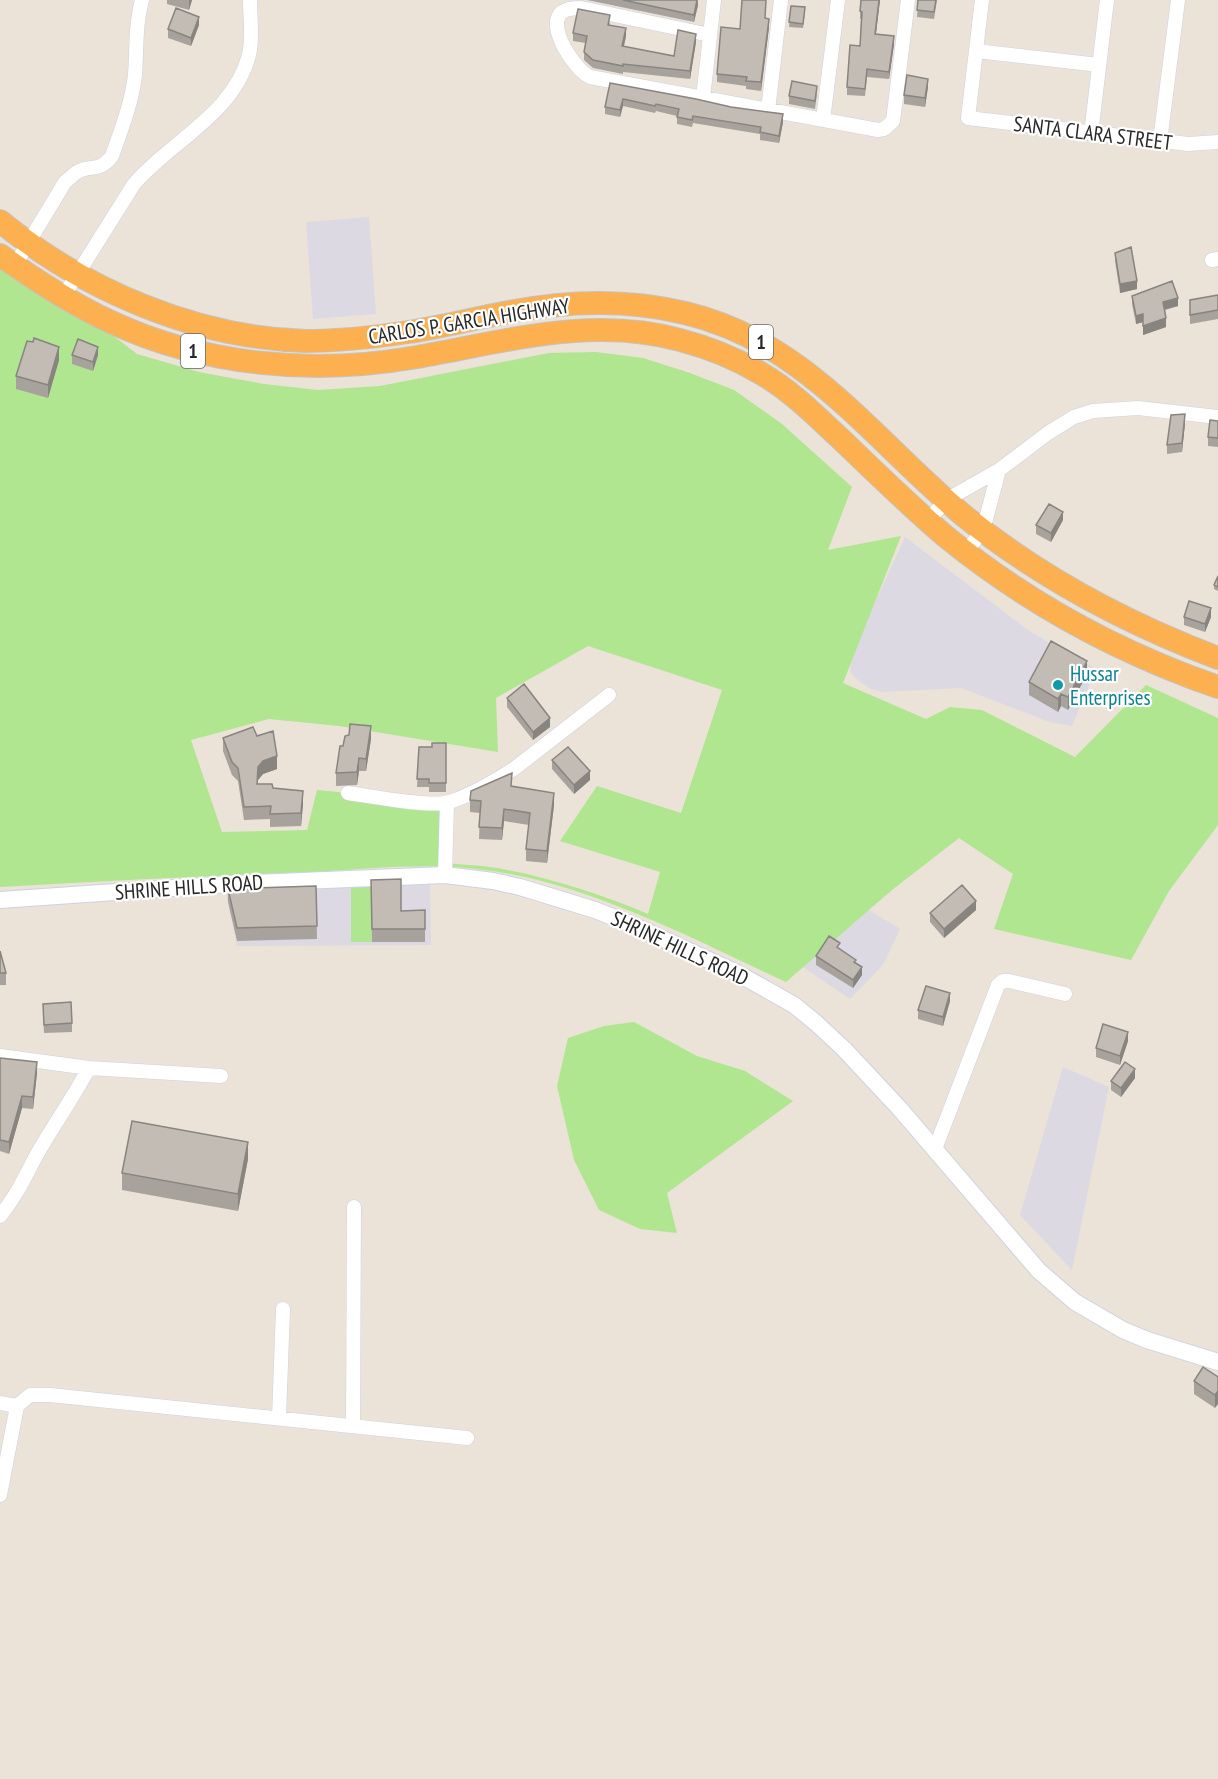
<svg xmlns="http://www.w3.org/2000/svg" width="1218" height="1779" viewBox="0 0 1218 1779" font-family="'PT Sans Narrow',sans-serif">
<rect width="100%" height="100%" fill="#ebe2d8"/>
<path fill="#dcd9e3" d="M 369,217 L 376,314 L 313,319 L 306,222 Z
M 905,537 L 1032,633 L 1096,669 L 1072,726 L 1050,722 L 961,688 L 884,692 L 871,689 L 859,681 L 851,673 L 850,657 Z
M 430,882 L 431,945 L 237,946 L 226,894 Z
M 869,910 L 900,929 L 883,965 L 850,999 L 803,967 Z
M 1063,1067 L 1109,1087 L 1072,1270 L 1020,1215 Z"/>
<path fill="#b0e690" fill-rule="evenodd" d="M 0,248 L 137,354 L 199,372 L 264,384 L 318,390 L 380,386 L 549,353 L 596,352 L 643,358 L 690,373 L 734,390 L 782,424 L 852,487 L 828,550 L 901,536 L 843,683 L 926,719 L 950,707 L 982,710 L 1075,757 L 1146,685 L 1218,718 L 1218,825 L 1169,891 L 1131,960 L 994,929 L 1013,874 L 959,838 L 892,890 L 786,982 C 693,939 588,883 485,870 C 429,862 369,869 313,872 C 208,876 104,881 0,887 ZM 588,646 L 722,690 L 681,813 L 597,786 L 560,841 L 660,872 L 648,914 C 600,894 548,877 497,868 C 480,865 463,865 446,863 L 447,803 L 317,790 L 307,830 L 222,832 L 191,740 L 269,719 L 339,726 L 498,752 L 496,698 Z
M 371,886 L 372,942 L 351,942 L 351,887 Z
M 634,1022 L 697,1056 L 745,1071 L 793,1101 L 667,1193 L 677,1233 L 640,1229 L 599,1210 L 574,1160 L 557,1086 L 568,1038 L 604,1026 Z"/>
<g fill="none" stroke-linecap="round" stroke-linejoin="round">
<g stroke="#cdd2e2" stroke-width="15">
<path id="minor" d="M 982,0 L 968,118 L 1188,144 L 1218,142
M 710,35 L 581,8 C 575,8 568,8 562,12 C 545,26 575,70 590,77 L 878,130 L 884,129 L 893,121 L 908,0
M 976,51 L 1099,65
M 703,98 L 714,0
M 768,110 L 781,0
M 823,120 L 838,0
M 1091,134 L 1107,0
M 1160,141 L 1178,0
M 1212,260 L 1218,259
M 15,265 L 65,182 C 69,179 73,175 77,172 C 91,164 99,173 112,156 C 121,131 132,102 135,75 C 137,49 135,25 142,0
M 63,297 L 134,184 C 171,141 234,114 249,55 C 253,39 250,17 250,0
M 928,521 L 946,500 L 999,470 L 1048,433 L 1074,417 L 1093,411 L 1138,408 L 1218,417
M 966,552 L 983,530 L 999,470
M 348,793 C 370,796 431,808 449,802 C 472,795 495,781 515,768 L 609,695
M 445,875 L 447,803
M 0,1056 L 89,1068 L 221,1076
M 935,1149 L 998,985 L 1003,981 L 1009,981 L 1065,994
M 0,1216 C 17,1195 24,1179 36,1156 C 53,1126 73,1098 89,1068
M 0,1403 L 17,1406
M 279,1418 L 283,1309
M 353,1426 L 354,1207
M 0,1495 L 17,1406 L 30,1395 L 50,1395 L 467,1438"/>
</g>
<g stroke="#cdd2e2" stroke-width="18">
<path id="tertiary" d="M 0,900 L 230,884 L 445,875 L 493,881 L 520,887 L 595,910 L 628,923 L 737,973 L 794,1005 L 816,1023 L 844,1049 L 900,1109 L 1039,1271 L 1075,1302 L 1123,1330 L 1147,1340 L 1218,1362"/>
</g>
<g stroke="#c3c3c3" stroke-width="24">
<path id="trunk" d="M 0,221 C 84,290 196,338 306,341 C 340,341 375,337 408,332 C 442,327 475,318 509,312 C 566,301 628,299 685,313 C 805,341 873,440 963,515 C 1039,577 1126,623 1218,658
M 0,255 C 35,280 72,304 111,322 C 203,365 311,375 411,358 C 500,343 589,315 680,340 C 707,347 737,359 762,374 C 793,392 819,419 845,443 C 878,475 910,506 945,536 C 1026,602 1120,653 1218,687"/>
</g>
<use href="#minor" stroke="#fff" stroke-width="14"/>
<use href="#tertiary" stroke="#fff" stroke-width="16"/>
<use href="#trunk" stroke="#fcb050" stroke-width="22"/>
</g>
<path fill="#a8a29c" d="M 167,0 L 192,0 L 189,10 L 167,4 Z
M 587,0 L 698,0 L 698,5 L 694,22 Z
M 861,0 L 880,0 L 876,34 L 894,44 L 889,79 L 867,77 L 865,96 L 847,95 L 847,87 L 860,46 L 861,19 L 860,19 L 860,11 Z
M 917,0 L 937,0 L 934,19 L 917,17 L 918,1 Z
M 791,6 L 805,12 L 803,28 L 789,27 Z
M 765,18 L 769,27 L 761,91 L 746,89 L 746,86 L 717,82 L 717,74 L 740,29 Z
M 610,23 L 610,25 L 626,36 L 624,46 L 674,56 L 696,42 L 690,79 L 623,72 L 623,74 L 593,68 L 584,60 L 584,52 L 586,43 L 573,41 L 573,33 Z
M 199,25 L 191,46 L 168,38 L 168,29 Z
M 610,83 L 783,122 L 779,143 L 760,140 L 760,134 L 693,123 L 692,127 L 677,124 L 677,116 L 656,111 L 655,113 L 623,106 L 620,117 L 605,114 L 605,107 Z
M 928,87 L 925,107 L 904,104 L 904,95 Z
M 817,94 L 815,109 L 789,104 L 789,96 Z
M 1115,253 L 1137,289 L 1120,293 L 1115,261 Z
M 1218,295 L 1218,319 L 1190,324 L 1190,300 Z
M 1132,296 L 1178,306 L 1165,310 L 1166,327 L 1143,335 L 1143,322 L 1136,324 L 1132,304 Z
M 72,355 L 98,355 L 93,371 L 72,364 Z
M 59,360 L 48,398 L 16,389 L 16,376 Z
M 1218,421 L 1218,447 L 1208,446 L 1208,437 Z
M 1185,423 L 1182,452 L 1167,454 L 1167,445 Z
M 1063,520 L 1051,542 L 1036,534 L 1036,525 Z
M 1218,576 L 1218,591 L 1214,589 L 1214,585 Z
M 1184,617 L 1211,617 L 1205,632 L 1184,625 Z
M 1087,674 L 1068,710 L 1061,706 L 1058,712 L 1029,695 L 1029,682 Z
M 507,698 L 550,727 L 533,740 L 507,707 Z
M 257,736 L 277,769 L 263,774 L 258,780 L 257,784 L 273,788 L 303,804 L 301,826 L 270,827 L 270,819 L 244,820 L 238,781 L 232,775 L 223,751 L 223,738 Z
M 371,739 L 366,771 L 359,771 L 357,785 L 336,786 L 336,773 L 343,746 Z
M 446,743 L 446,792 L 429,792 L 429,787 L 417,787 L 419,747 L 432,747 Z
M 552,760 L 590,780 L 574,794 L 552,769 Z
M 512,786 L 554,805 L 547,863 L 526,861 L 526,849 L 529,825 L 504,821 L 502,840 L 479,839 L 480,813 L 470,812 L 470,800 Z
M 371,880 L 401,911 L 425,910 L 425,942 L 372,942 Z
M 316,886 L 317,939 L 237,941 L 228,902 L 228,889 Z
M 976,910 L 944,938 L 930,922 L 930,913 Z
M 840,949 L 862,975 L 853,988 L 816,965 L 816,956 Z
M 0,951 L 6,973 L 6,985 L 0,985 Z
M 950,1001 L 943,1026 L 918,1019 L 918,1010 Z
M 43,1013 L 72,1023 L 72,1032 L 44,1033 Z
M 1128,1041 L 1120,1065 L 1096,1057 L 1096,1048 Z
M 0,1058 L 37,1073 L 33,1109 L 22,1108 L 9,1154 L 0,1151 Z
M 1135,1078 L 1121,1097 L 1111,1090 L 1111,1081 Z
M 248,1159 L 238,1211 L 122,1190 L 122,1173 Z
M 1218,1377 L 1215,1408 L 1194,1394 L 1194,1381 Z"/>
<path fill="#88847f" d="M 189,0 L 192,0 L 189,10 Z
M 697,0 L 698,5 L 694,22 L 694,15 Z
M 879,0 L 880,0 L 875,41 L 875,34 Z
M 199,17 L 199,25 L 191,46 L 191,38 Z
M 769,19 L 769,27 L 761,91 L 761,82 Z
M 626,28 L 626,36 L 622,54 L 622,46 Z
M 696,34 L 696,42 L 690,79 L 690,71 Z
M 894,36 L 894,44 L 889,79 L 889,72 Z
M 928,79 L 928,87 L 925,107 L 925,98 Z
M 623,99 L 623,106 L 620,117 L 620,110 Z
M 783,114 L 783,122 L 779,143 L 779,136 Z
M 1137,281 L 1137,289 L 1120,293 L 1120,284 Z
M 1178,298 L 1178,306 L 1163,310 L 1163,302 Z
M 1143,314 L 1143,322 L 1136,324 L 1136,316 Z
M 1166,318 L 1166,327 L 1143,335 L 1143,326 Z
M 59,347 L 59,360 L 48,398 L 48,385 Z
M 98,347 L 98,355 L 93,371 L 93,362 Z
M 1185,414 L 1185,423 L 1182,452 L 1182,443 Z
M 1063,512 L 1063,520 L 1051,542 L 1051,533 Z
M 1211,608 L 1211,617 L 1205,632 L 1205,624 Z
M 1087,661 L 1087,674 L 1068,710 L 1068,697 Z
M 1061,694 L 1061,706 L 1058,712 L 1058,699 Z
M 550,718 L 550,727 L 533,740 L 533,732 Z
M 371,726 L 371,739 L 366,771 L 366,759 Z
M 277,756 L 277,769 L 263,774 L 258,780 L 258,767 L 263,761 Z
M 359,758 L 359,771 L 357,785 L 357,772 Z
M 590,771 L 590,780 L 574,794 L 574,785 Z
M 303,791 L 303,804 L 301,826 L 301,813 Z
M 554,793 L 554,805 L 547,863 L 547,851 Z
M 504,809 L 504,821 L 502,840 L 502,828 Z
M 976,901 L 976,910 L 944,938 L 944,929 Z
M 862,967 L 862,975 L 853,988 L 853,980 Z
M 950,993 L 950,1001 L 943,1026 L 943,1017 Z
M 1128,1032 L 1128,1041 L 1120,1065 L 1120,1056 Z
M 37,1062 L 37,1073 L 33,1109 L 33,1097 Z
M 1135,1069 L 1135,1078 L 1121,1097 L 1121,1088 Z
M 22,1096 L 22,1108 L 9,1154 L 9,1142 Z
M 248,1142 L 248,1159 L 238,1211 L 238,1194 Z
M 1218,1391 L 1218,1404 L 1215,1408 L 1215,1395 Z"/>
<path fill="#c3bcb5" stroke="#88847f" stroke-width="1.5" d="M 623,0 L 697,0 L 694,15 Z
M 742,0 L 766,0 L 765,18 L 769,19 L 761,82 L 746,81 L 747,77 L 717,74 L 721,27 L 740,29 Z
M 861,0 L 879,0 L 875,34 L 894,36 L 889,72 L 867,69 L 865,89 L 847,87 L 850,45 L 860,46 L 862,12 L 860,11 Z
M 918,0 L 936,0 L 934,12 L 917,10 Z
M 791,6 L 805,7 L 803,24 L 789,22 Z
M 176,8 L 199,17 L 191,38 L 168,29 Z
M 578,9 L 610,15 L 608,25 L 626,28 L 622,46 L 674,56 L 678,30 L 696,34 L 690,71 L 623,64 L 623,66 L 593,60 L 584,52 L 587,36 L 573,33 Z
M 907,75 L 928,79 L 925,98 L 904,95 Z
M 792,81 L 817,86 L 815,101 L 789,96 Z
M 610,83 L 696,99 L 731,107 L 783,114 L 779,136 L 760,132 L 761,127 L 693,116 L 692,120 L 677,117 L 679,109 L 656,104 L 655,106 L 623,99 L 620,110 L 605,107 Z
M 1131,247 L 1137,281 L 1120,284 L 1115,253 Z
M 1172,281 L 1178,298 L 1163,302 L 1166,318 L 1143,326 L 1143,314 L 1136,316 L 1132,296 Z
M 1218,295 L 1218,310 L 1190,315 L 1190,300 Z
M 34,338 L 59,347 L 48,385 L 16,376 L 27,341 L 33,342 Z
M 78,339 L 98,347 L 93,362 L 72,355 Z
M 1185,414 L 1182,443 L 1167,445 L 1171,415 Z
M 1210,420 L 1218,421 L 1218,438 L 1208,437 Z
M 1049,504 L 1063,512 L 1051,533 L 1036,525 Z
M 1218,576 L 1218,587 L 1214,585 Z
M 1189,601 L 1211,608 L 1205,624 L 1184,617 Z
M 1051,641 L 1087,661 L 1068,697 L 1061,694 L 1058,699 L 1029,682 Z
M 524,684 L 550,718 L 533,732 L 507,698 Z
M 350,724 L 371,726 L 366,759 L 359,758 L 357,772 L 336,773 L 340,746 L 343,746 L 345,736 L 349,735 Z
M 253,727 L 257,736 L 273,731 L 277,756 L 263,761 L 258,767 L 257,784 L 272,784 L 273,788 L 303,791 L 301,813 L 270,814 L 271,806 L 244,807 L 238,768 L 232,762 L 223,738 Z
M 432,743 L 446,743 L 446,783 L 429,783 L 429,779 L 417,779 L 419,747 L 432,747 Z
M 568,747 L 590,771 L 574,785 L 552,760 Z
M 512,773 L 511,786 L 554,793 L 547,851 L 526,849 L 530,813 L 504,809 L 502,828 L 479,827 L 481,801 L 470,800 L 471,791 Z
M 401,879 L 401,911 L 425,910 L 425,929 L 372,929 L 371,880 Z
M 962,885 L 976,901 L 944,929 L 930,913 Z
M 316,886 L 317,926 L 237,928 L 228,889 Z
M 829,936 L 840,943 L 837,947 L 856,960 L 854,962 L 862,967 L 853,980 L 816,956 Z
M 0,951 L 6,973 L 0,973 Z
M 926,986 L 950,993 L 943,1017 L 918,1010 Z
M 71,1002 L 72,1023 L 44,1025 L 43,1004 Z
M 1103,1024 L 1128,1032 L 1120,1056 L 1096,1048 Z
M 0,1058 L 37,1062 L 33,1097 L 22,1096 L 9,1142 L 0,1140 Z
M 1125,1062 L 1135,1069 L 1121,1088 L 1111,1081 Z
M 132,1121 L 248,1142 L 238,1194 L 122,1173 Z
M 1203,1367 L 1218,1377 L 1218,1391 L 1215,1395 L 1194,1381 Z"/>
<circle fill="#0f9aa8" stroke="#fff" stroke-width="2" cx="1058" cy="685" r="6"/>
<g text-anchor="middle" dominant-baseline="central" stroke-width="4.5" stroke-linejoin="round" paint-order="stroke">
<g fill="#fff" stroke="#686868" stroke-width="1.5">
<rect x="749" y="325" width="24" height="34" rx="4.5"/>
<rect x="181" y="334" width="24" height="34" rx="4.5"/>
</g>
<g font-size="20" font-weight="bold" fill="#282828">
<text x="761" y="342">1</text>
<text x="193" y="351">1</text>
</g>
<g font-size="21" fill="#282828" stroke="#fff">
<text transform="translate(1093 133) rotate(7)">SANTA CLARA STREET</text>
<text transform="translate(469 321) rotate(-9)">CARLOS P. GARCIA HIGHWAY</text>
<text transform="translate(189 887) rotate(-4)">SHRINE HILLS ROAD</text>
<text transform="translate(680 948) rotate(25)">SHRINE HILLS ROAD</text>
</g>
<g font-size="21" fill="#0d838f" stroke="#fff" text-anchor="start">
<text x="1070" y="673">Hussar<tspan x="1070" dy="24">Enterprises</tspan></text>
</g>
</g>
</svg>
